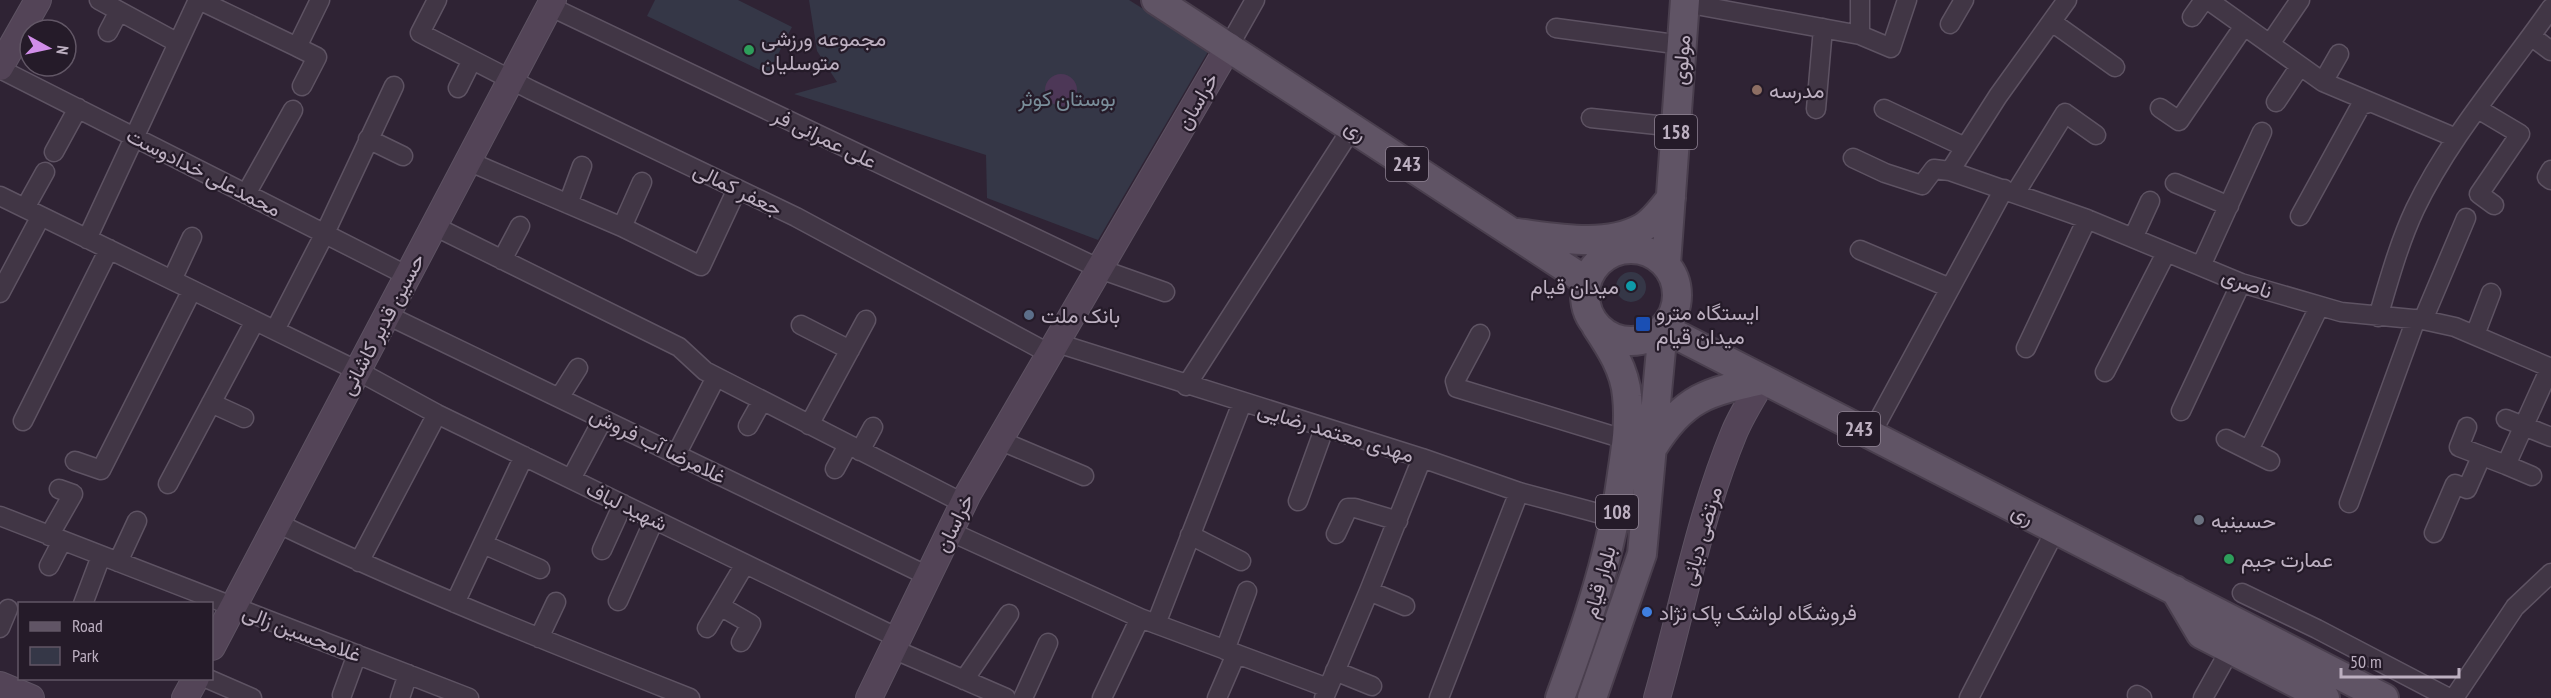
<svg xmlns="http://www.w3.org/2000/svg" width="2551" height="698" viewBox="0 0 2551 698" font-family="'PT Sans Narrow',Vazirmatn,sans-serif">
<rect width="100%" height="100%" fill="#2f2334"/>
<path fill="#353747" d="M 655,0 L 738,0 L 792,27 L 768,74 L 647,16 Z
M 809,0 L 1129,0 L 1209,50 L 1098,240 L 987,198 L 986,155 L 794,94 L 837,82 L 817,51 Z
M1616 287a15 15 0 1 1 30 0a15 15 0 1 1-30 0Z"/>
<path fill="#4d3757" d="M1045 90a16 16 0 1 1 32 0a16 16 0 1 1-32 0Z"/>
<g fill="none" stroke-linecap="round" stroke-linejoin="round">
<g stroke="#5e5363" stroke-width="21">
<path id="street" d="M 99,0 L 178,43
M 199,0 L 297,47 L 320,0
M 437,0 L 420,33 L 531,90 L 796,217 L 1050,354
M 2208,0 L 2323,82 L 2456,138
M 1685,3 L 1860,35 L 1891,48 L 1907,0
M 549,6 L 1100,269 L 1165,292
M 2192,17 L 2204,0
M 2052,22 L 2115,67
M 1950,24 L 1964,0
M 1556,28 L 1682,45
M 108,32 L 119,11
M 1860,35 L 1860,0
M 2531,36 L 2551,51
M 2270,44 L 2300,0
M 1229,46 L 1255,0
M 297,47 L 317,57 L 302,86
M 0,69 L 408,276
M 2323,82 L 2339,54
M 458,88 L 472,60
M 2276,102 L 2300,66
M 2160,108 L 2179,121 L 2244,26
M 1816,109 L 1823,28
M 1884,109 L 1965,147
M 2478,109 L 2520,134 L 2479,194 L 2494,205
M 1591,118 L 1676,127
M 368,139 L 403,156
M 54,152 L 78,108
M 1853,158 L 1885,173 L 1922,185 L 1934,169 L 1950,171 L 2087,219 L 2241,283 L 2341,312 L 2423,320 L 2455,327 L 2551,368
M 468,161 L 622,227 L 701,266 L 737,189
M 2551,170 L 2547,177 L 2551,180
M 1950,171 L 1998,96 L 2067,0
M 2175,183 L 2229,206
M 2016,192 L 2065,113 L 2096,135
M 246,194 L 293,110
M 0,196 L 358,371 L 437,414 L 898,638
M 568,204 L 582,166
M 25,208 L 45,172
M 2300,216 L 2361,105 L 2369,103
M 434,226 L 679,347 L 705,371 L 963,503
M 622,227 L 642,182
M 2133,238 L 2150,201
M 87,239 L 198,0
M 1860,250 L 1950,288
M 502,260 L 520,226
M 2201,266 L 2262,132
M 172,280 L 192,237
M 0,293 L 41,216
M 387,315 L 928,576
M 2378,317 C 2389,280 2399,243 2415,209 C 2450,136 2505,74 2551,8
M 2423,320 L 2466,218
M 801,325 L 850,350
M 275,330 L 325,233 L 394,86
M 1480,334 L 1455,381 L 1457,388 L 1627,440
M 2475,335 L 2491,293
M 1057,343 L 1422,458 L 1519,492 L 1616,518
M 2026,348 L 2087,219
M 2105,372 L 2166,253
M 1186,386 L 1352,128
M 559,398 L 578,368
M 211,403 L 244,418
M 2181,411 L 2241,283
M 2506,419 L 2551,437
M 23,421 L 109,249
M 809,425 L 866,320
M 748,426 L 762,401
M 2467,427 L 2459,447 L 2506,465 L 2550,368
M 1871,434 L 2004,189
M 2226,439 L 2270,461
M 999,440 L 1084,476
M 2249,450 L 2319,307
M 860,451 L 873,427
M 676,455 L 716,377
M 75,461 L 101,470 L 192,290
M 2506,465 L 2532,476
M 835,469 L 848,445
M 571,479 L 603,419
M 168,484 L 255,321
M 1298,501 L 1324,429
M 2349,503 L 2416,319
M 0,516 L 469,698
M 277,523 C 412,588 551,643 690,698
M 949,531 L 1140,618 L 1328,688
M 2434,533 L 2455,484 L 2467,489 L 2481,457
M 1336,534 L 1348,508 L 1355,508 L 1398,521
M 1190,535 L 1241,561
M 49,536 L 73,494 L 59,489
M 483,544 L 540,569
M 602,550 L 623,504
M 118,562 L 137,521
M 359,562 L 437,414
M 49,566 L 62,541
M 1369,591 L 1405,606
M 2242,593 L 2317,629 L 2449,698
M 618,601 L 654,520
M 455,603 L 524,456
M 83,604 L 101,556
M 720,606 L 751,624 L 741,642
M 1156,624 L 1242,403
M 0,628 L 8,609
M 707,628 L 745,564
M 539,638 L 556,602
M 893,649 L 1006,698
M 1225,650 L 1247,591
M 1335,671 L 1372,686
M 206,678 L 252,698
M 964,680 L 1009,614
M 342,695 L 357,654
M 2137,695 L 2142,698
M 400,698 L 408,674
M 1023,698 L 1048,643
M 1102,698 L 1140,618
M 1217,698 L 1236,654
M 1324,698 L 1369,591 L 1422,458
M 1439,698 L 1519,492
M 1969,698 L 2055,531
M 2203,698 L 2230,650
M 2454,698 L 2515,607 L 2551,573"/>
</g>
<g stroke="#5e5363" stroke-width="28">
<path id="secondary" d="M 0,67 L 38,0
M 212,647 L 553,0
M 0,685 L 31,698
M 185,698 L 196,678
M 869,698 L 968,494 L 1229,46
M 1657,698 C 1682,610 1699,518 1734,433 C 1742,414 1753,397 1763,380"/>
</g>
<g stroke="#4a3f4e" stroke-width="32">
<path id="primary" d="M 1156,0 L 1586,281
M 1517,233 C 1556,238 1606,248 1642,228 C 1654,221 1663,208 1671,198
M1585 295a46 46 0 1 1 92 0a46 46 0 1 1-92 0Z
M 1666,264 L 1685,0
M 1663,328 L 2384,698
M 1653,447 C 1684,397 1708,392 1763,380
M 2175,590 L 2201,634 L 2325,698
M 1560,698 C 1587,625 1612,551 1622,474 C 1626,448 1630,422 1627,396 C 1625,370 1610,347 1596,326
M 1592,698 L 1642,554 L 1663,328"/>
</g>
<use href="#street" stroke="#413645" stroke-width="18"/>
<use href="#secondary" stroke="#534457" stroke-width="26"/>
<use href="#primary" stroke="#605465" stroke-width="28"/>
</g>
<g fill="#2e9e5b" stroke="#251b29" stroke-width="2">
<circle cx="749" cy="50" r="6"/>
<circle cx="2229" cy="559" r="6"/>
</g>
<circle fill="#8d6e63" stroke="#251b29" stroke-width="2" cx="1757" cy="90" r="6"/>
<circle fill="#0f9aa8" stroke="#251b29" stroke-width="2" cx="1631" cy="286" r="6"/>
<circle fill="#5c6f8a" stroke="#251b29" stroke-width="2" cx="1029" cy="315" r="6"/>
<rect fill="#1a4fb4" stroke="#251b29" stroke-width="2" x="1635" y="316" width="16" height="16" rx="3"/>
<circle fill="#6b7280" stroke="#251b29" stroke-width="2" cx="2199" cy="520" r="6"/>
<circle fill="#3f7fe0" stroke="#251b29" stroke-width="2" cx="1647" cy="612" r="6"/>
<g text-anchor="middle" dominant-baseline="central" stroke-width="4.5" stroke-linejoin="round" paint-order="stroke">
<g fill="#251b29" stroke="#8f8393" stroke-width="1.5">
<rect x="1655" y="115" width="42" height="34" rx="4.5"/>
<rect x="1386" y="147" width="42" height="34" rx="4.5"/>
<rect x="1838" y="412" width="42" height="34" rx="4.5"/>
<rect x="1596" y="495" width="42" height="34" rx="4.5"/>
</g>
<g font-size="20" font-weight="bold" fill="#bdb0c1">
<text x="1676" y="132">158</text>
<text x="1407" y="164">243</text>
<text x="1859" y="429">243</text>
<text x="1617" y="512">108</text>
</g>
<g font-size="21" fill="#bdb0c1" stroke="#251b29" text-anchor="start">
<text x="761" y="38">مجموعه ورزشی<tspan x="761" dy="24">متوسلیان</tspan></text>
<text x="1769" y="90">مدرسه</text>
<text x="1619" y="286" text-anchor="end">میدان قیام</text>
<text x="1656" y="312">ایستگاه مترو<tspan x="1656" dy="24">میدان قیام</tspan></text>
<text x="1041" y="315">بانک ملت</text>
<text x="2211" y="520">حسینیه</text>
<text x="2241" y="559">عمارت جیم</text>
<text x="1659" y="612">فروشگاه لواشک پاک نژاد</text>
</g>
<g font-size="21" fill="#bdb0c1" stroke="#251b29">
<text transform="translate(1681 60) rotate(-86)">مولوی</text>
<text transform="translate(1197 101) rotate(-60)">خراسان</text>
<text transform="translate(1356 130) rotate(33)">ری</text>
<text transform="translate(825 138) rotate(26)">علی عمرانی فر</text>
<text transform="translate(204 172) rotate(27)">محمدعلی خدادوست</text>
<text transform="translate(738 189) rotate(26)">جعفر کمالی</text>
<text transform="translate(2247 283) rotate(20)">ناصری</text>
<text transform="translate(382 324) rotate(-62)">حسین قدیر کاشانی</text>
<text transform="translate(1336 432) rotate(17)">مهدی معتمد رضایی</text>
<text transform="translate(658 445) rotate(26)">غلامرضا آب فروش</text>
<text transform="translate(627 506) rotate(26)">شهید لباف</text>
<text transform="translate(2023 514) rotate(28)">ری</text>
<text transform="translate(954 523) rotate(-64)">خراسان</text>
<text transform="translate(1701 536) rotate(-74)">مرتضی دیانی</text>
<text transform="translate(1599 582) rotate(-75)">بلوار قیام</text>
<text transform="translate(302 633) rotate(21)">غلامحسین زالی</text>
</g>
<g font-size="21" fill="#7a8e9a" stroke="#251b29">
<text x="1067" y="98">بوستان کوثر</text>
</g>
</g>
<rect x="18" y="602" width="195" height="78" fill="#251b29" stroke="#625766" stroke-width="1.5"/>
<rect x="30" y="622" width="30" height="9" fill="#605465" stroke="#625766" stroke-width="1.5"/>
<text x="72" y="632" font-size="18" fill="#bdb0c1">Road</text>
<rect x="30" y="647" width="30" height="18" fill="#353747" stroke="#625766" stroke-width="1.5"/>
<text x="72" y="662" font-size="18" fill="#bdb0c1">Park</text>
<g transform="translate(48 48) rotate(98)"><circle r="28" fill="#251b29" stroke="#625766" stroke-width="1.5"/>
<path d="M0-4.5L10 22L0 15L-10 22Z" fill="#d18ee9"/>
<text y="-9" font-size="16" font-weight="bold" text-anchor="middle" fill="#bdb0c1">N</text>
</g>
<path d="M2341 668v9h118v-9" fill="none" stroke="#bdb0c1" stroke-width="3"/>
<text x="2350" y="668" font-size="18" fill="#bdb0c1" stroke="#251b29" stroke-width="4.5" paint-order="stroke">50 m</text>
</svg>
